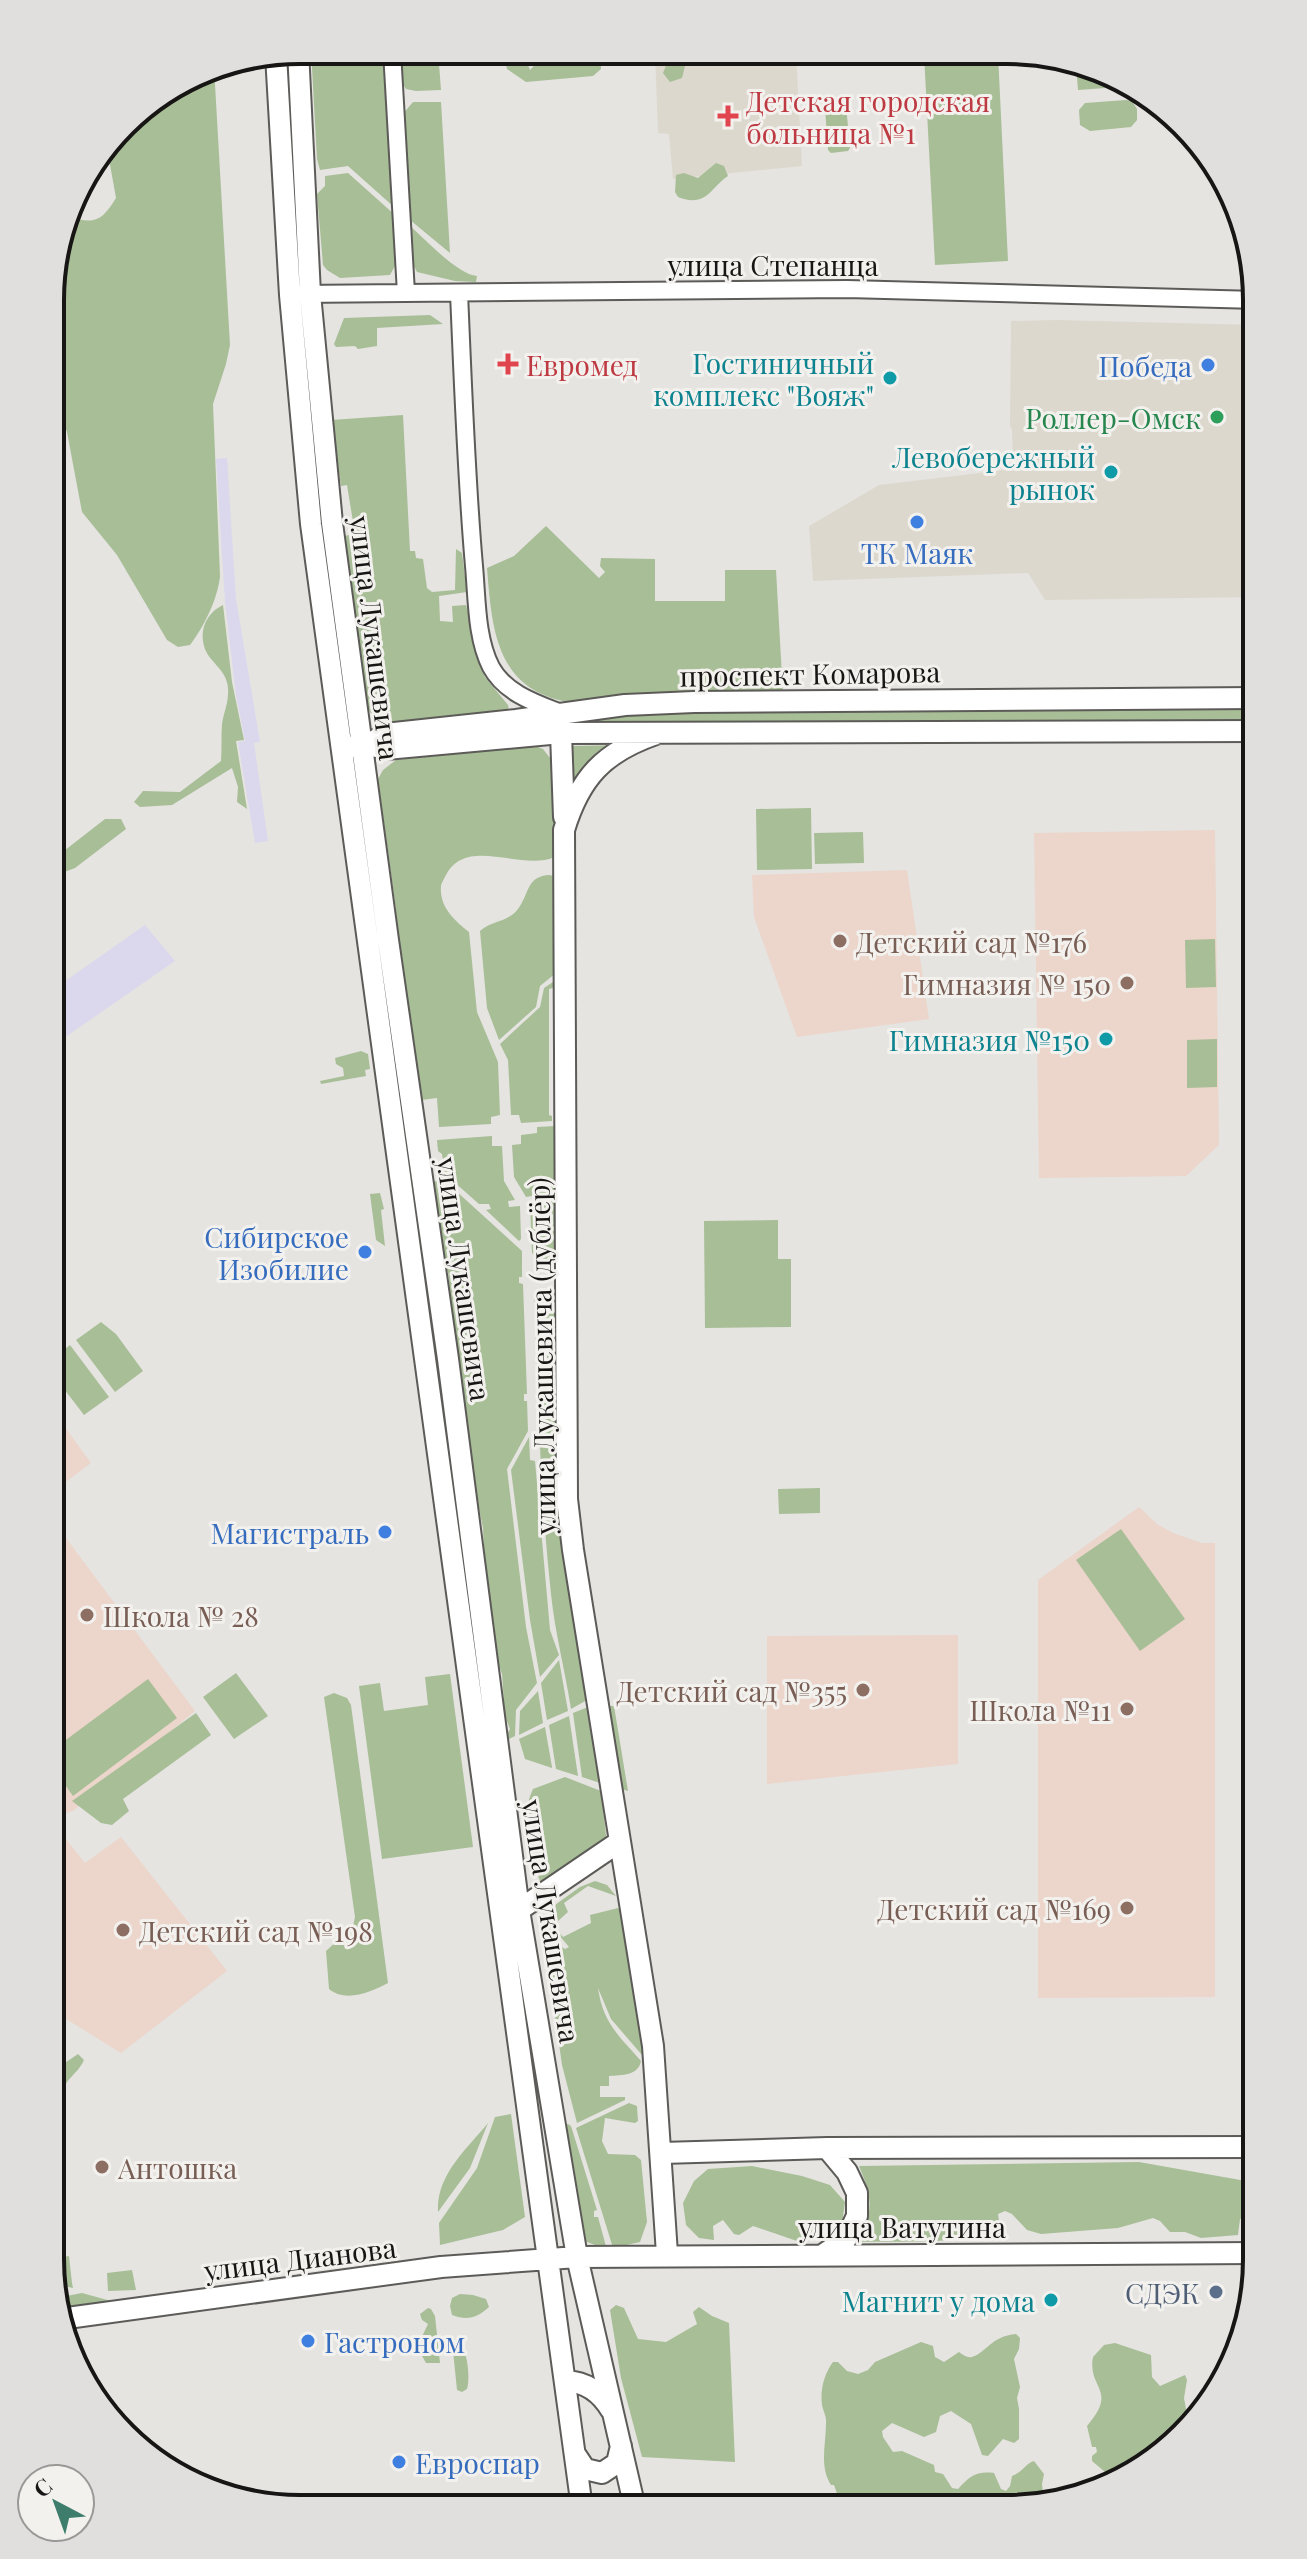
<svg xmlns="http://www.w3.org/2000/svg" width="1307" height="2559" viewBox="0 0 1307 2559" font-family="'Playfair Display',serif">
<rect width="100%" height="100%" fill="#e5e4e1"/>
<path fill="#dcd8cd" d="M 655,52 L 796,53 L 802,166 L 673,179 L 669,134 L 658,133 Z
M 1057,320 L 1257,325 L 1257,597 L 1045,600 L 1028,573 L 813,581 L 809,526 L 879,485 L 1013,469 L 1012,429 L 1010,426 L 1011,321 Z"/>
<path fill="#dbd7ed" d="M 227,458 L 236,599 L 260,742 L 254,743 L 268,841 L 255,843 L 238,742 L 245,741 L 236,695 L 225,601 L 216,459 Z
M 145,925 L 175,961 L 51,1047 L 51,991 Z"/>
<path fill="#ecd5ca" d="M 1215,830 L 1219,1145 L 1186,1176 L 1039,1178 L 1034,833 Z
M 907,870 L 929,1019 L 797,1037 L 754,917 L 752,875 Z
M 51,1408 L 91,1463 L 51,1493 Z
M 1139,1507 L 1157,1524 L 1173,1533 L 1202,1543 L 1215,1543 L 1215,1997 L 1038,1998 L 1038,1580 Z
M 51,1518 L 195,1711 L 73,1811 L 51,1818 Z
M 958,1635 L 958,1764 L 767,1784 L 767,1636 Z
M 50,1819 L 85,1863 L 121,1837 L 227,1971 L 121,2053 L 50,2009 Z"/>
<path fill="#a8be97" d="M 311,50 L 385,51 L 394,207 L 348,166 L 320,170 L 317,159 Z
M 399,51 L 438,51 L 441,90 L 416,91 L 406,89 L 401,81 Z
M 503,51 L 526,51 L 525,57 L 530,70 L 547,52 L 600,52 L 601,69 L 593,76 L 526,82 L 507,69 Z
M 666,52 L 695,52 L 685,66 L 682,78 L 670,82 L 663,73 L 667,63 Z
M 924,54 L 998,54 L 1008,261 L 935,265 Z
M 1076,65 L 1120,87 L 1078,90 Z
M 214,67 L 230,345 L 226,364 L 213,404 L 220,576 C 218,598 204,627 190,645 L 178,647 L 167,640 L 117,555 L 82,512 L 67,432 L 52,390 L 52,268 L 68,217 C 95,224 101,222 116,198 L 107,148 L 135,112 L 205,69 Z
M 1126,100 L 1132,101 L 1137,109 L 1137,120 L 1131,127 L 1090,131 L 1080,125 L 1079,110 L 1085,103 Z
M 413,102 L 441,102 L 450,253 L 410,220 L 402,115 Z
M 844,103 L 846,105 L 850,148 L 848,151 L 831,153 L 828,150 L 825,108 L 827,105 Z
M 716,163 L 724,166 L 728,176 C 710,188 707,208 678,197 L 675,192 L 676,175 L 684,173 L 698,178 Z
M 348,173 L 395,215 L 396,264 L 390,275 L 340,278 L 327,270 L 323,265 L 317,194 L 325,186 L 325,176 Z
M 409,225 C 424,238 458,275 477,276 L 476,282 L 455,281 L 417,272 L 413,264 Z
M 430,315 L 443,324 L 377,328 L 377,346 L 358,349 L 355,346 L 336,347 L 334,344 L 344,318 Z
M 403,415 L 410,551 L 415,551 L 416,558 L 423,559 L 427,588 L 432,592 L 455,590 L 456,549 L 462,553 L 467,592 L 439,596 L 440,621 L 453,622 L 452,606 L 466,605 L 485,677 L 508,705 L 509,711 L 378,727 L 368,708 L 344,536 L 355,534 L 347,485 L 341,486 L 331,420 Z
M 546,526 L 599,578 L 605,572 L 600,566 L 601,558 L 655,559 L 655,601 L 725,601 L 725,570 L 776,570 L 783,694 L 575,703 C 497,693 492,633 487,568 L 514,556 Z
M 223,605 L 232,682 L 244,740 L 236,741 L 247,809 L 237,802 L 238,787 L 232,768 L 172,805 L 140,807 L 134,802 L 143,791 L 180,792 L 221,761 C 222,749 221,736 222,724 C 224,711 229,702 228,688 C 227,669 208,662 204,646 C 199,628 208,612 223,605 Z
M 1257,704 L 1257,722 L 384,741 L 624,711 Z
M 622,745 L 571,790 L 568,755 L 573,746 Z
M 535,746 L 543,749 L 554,763 L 555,857 C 521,872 467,835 446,875 C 445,877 441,884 441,886 C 439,907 455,921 469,932 L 477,1012 L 498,1062 L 500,1115 L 491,1117 L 491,1124 L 439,1127 L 437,1098 L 421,1100 L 397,959 L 396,910 L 378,779 L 383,770 L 396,760 Z
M 811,808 L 812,869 L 757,870 L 756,809 Z
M 105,819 L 121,819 L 126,829 L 75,868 L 59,874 L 51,881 L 51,861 Z
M 863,832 L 864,863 L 815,864 L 814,833 Z
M 550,875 L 556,877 L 556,973 L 540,986 L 536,1007 L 499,1040 L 487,1008 L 480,931 C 492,920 507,923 518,909 C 530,893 526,876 550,875 Z
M 1215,939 L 1216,987 L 1186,988 L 1185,940 Z
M 556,980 L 556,987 L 549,989 L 549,1115 L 552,1116 L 552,1121 L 521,1123 L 519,1115 L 511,1115 L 508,1060 L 500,1044 L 540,1007 L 544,988 Z
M 1217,1039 L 1217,1087 L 1187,1088 L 1187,1040 Z
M 361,1051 L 368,1054 L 370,1069 L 365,1070 L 366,1076 L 321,1084 L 320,1081 L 344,1076 L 343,1068 L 336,1064 L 335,1058 Z
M 556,1126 L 557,1192 L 526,1197 L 514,1177 L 512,1145 L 521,1144 L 521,1135 L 537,1133 L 537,1127 Z
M 492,1136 L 492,1146 L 502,1146 L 504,1181 L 515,1200 L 508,1201 L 509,1207 L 520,1206 L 521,1239 L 519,1241 L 486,1210 L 491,1209 L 489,1204 L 479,1204 L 445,1174 L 442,1154 L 438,1151 L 437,1140 Z
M 440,1181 L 445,1181 L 522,1251 L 522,1277 L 519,1277 L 519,1283 L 523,1284 L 527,1394 L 524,1394 L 524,1401 L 527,1401 L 528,1431 L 507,1469 L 526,1627 L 537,1683 L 516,1710 L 515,1736 L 509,1739 L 507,1734 L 510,1729 L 505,1716 L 502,1674 L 493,1648 L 491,1605 L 485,1580 L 483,1528 L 472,1474 L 452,1317 L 448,1272 L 438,1256 L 428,1182 Z
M 380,1193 L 384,1209 L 381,1210 L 385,1246 L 376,1240 L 370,1194 Z
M 557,1199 L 558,1243 L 551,1269 L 532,1253 L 530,1204 Z
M 778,1220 L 778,1259 L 791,1259 L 791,1327 L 705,1328 L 704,1221 Z
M 534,1293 L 546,1294 L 551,1297 L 558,1325 L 587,1700 L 571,1709 C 565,1670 555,1633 551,1594 C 540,1494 538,1395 534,1293 Z
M 101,1322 L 116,1334 L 143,1371 L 115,1392 L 76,1340 Z
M 70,1345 L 109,1397 L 84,1415 L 51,1372 L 51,1360 Z
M 529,1437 L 530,1460 L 535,1461 L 550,1630 L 559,1655 L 540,1677 L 530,1620 L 511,1470 Z
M 820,1488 L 820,1513 L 779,1514 L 778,1489 Z
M 1121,1529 L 1185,1619 L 1140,1651 L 1076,1560 Z
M 559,1660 L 568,1711 L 547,1720 L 541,1683 Z
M 236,1673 L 268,1716 L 234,1739 L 203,1697 Z
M 450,1674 L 473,1847 L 382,1859 L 359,1686 L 380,1683 L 384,1711 L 428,1705 L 425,1677 Z
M 148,1679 L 177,1718 L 73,1796 L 51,1765 L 51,1751 Z
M 538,1691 L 543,1723 L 519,1735 L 520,1711 Z
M 334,1693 L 347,1698 L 351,1705 L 388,1983 C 371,1992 346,2003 329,1989 L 326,1951 L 353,1926 L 355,1917 L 324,1697 Z
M 605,1706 L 614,1706 L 628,1791 L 618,1788 Z
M 588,1707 L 600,1783 L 582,1777 L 573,1713 Z
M 196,1713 L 211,1735 L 123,1799 L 129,1811 L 112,1825 L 101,1823 L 72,1801 Z
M 569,1716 L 578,1776 L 556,1769 L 549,1725 Z
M 545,1727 L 552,1767 L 552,1768 L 525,1759 L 519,1739 Z
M 565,1777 L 601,1791 L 606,1835 L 605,1840 L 541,1884 C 529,1848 517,1825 533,1789 Z
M 595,1881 L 607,1885 L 616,1896 L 588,1886 L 564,1903 L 568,1912 L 558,1921 L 556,1928 L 563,1937 L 591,1923 L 590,1915 L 618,1908 L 620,1910 L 644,2055 L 642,2055 L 611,2019 L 598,1988 C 603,2023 619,2036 641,2061 C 638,2076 622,2075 609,2076 L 609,2086 L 600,2086 L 600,2097 L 625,2097 L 625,2100 L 577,2123 L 562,2065 L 549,1972 L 562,1947 L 565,1949 L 569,1947 L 553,1928 L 548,1910 L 580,1887 Z
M 78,2054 L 84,2060 C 78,2074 64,2079 61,2096 L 50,2102 L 50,2073 Z
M 629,2103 L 637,2106 L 638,2121 L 635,2123 L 605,2118 L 602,2141 L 608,2154 L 635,2155 L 641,2160 L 647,2222 L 640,2242 L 613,2248 L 576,2128 Z
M 511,2114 L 525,2217 L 503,2230 L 440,2245 L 439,2223 L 477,2168 L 495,2117 Z
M 488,2123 L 470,2168 L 438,2212 C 436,2175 466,2150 488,2123 Z
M 568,2124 L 571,2126 L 597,2210 L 594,2211 L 594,2217 L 598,2217 L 607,2250 L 585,2241 L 582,2235 L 563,2126 Z
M 1139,2162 L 1246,2181 L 1256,2172 L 1256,2224 L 1246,2217 L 1240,2219 L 1238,2235 L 1201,2238 L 1185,2232 L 1170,2232 L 1160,2221 L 1153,2218 L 1118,2228 L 1041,2234 L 1027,2230 L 1012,2214 L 1005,2211 L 998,2214 L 1000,2228 C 986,2245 882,2241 856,2242 C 875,2212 872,2197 859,2166 Z
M 752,2166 L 802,2176 L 830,2185 L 845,2202 L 842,2223 L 829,2235 L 797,2241 L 753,2226 L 739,2235 L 734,2234 L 723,2220 L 713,2226 L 714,2240 L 699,2238 L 686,2225 L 683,2203 L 694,2181 L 708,2169 Z
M 69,2256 L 72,2283 L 73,2288 C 54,2285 53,2277 50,2259 Z
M 132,2270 L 136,2290 L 108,2291 L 107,2273 Z
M 82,2293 L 111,2301 L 92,2309 L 58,2310 L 56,2298 Z
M 460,2294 L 473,2295 L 486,2299 L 489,2307 C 477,2318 467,2321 452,2315 L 450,2306 L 452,2298 Z
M 616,2305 L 624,2308 L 638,2339 L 666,2342 L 697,2324 L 693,2312 L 699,2307 L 712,2316 L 729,2323 L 735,2462 L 642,2457 L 621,2378 L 610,2310 Z
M 428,2308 L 431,2309 L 435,2316 L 440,2363 L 426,2363 L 417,2347 L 428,2324 L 422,2320 L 420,2314 Z
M 1016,2334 L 1020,2338 L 1019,2349 L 1014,2359 L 1020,2387 L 1017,2398 L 1019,2409 L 1019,2439 L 1014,2443 L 1003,2439 L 988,2456 L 982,2455 L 971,2424 L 951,2411 L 940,2416 L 936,2432 L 924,2437 L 892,2423 L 882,2431 L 883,2437 L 893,2452 L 902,2451 L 934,2465 L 935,2472 L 943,2474 L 952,2488 L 958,2489 C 970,2476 976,2471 994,2473 L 1001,2489 L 1006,2491 L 1010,2486 L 1012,2476 C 1024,2471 1025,2464 1034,2461 L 1044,2474 L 1042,2484 L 1044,2503 L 1007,2509 L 849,2509 L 840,2502 L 834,2485 L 831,2485 C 819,2466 826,2445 826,2423 C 827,2417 823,2411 822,2405 C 820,2390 824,2374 833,2362 L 838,2362 L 847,2371 L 858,2374 L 868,2370 L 875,2362 L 921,2342 L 933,2346 L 935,2357 L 944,2362 L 959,2352 C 963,2355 967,2358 972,2357 C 986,2353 991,2336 1016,2334 Z
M 1115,2343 L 1151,2355 L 1152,2377 L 1160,2386 L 1185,2375 L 1187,2380 L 1184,2398 L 1186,2409 L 1183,2432 L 1146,2467 L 1105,2487 L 1105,2472 L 1092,2461 L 1092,2456 L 1097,2452 L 1096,2447 L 1092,2447 L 1087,2426 C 1119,2389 1087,2389 1093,2357 L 1104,2345 Z
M 458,2348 L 463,2349 C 468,2357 470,2380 467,2389 L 462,2392 L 457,2390 L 453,2351 Z"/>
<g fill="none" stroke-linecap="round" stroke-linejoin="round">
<g stroke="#5c5b58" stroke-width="20">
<path id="minor" d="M 392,51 L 406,293
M 459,293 C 463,384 466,475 474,566 C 477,598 476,638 491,667 C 505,693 535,703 561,713
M 299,294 L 847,289 L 1257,300"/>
</g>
<g stroke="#5c5b58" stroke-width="24">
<path id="major" d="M 298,50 L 310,294 L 332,523 L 388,940 L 448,1359 L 519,1910 L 577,2257 L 635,2508
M 276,55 L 290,295 L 311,524 L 582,2508
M 561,733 L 564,817
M 656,734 C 604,752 580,777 564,830 L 567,1499 L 573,1550 L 653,2046 L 667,2254
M 368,745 L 385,734 L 516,720 L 625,705 L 694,702 L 1257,698
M 349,747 L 368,745 L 386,749 L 561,733 L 1257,731
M 508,1911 L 519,1910 L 619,1842
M 662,2153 L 827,2148 L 1256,2147
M 824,2254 L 846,2239 L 857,2216 L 857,2193 L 847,2172 L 827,2148
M 60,2319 L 441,2267 L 577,2257 L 1256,2253
M 566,2381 C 587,2382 601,2393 611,2410
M 575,2454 L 585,2469 L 602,2473 L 617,2463 L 621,2446"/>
</g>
<use href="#minor" stroke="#fff" stroke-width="16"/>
<use href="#major" stroke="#fff" stroke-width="20"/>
</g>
<g fill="#e0444e" stroke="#f3f1ee" stroke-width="3">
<path d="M724 104h8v8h8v8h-8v8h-8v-8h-8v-8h8z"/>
<path d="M504 352h8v8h8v8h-8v8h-8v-8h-8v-8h8z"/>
</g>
<g fill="#3f7fe0" stroke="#f3f1ee" stroke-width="3">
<circle cx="1208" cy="365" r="8"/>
<circle cx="917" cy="522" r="8"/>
<circle cx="365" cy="1252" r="8"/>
<circle cx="385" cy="1532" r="8"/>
<circle cx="308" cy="2341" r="8"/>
<circle cx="399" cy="2462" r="8"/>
</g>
<g fill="#0f9aa8" stroke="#f3f1ee" stroke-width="3">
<circle cx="890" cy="378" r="8"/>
<circle cx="1111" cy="472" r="8"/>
<circle cx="1106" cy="1039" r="8"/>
<circle cx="1051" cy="2300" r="8"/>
</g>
<circle fill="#2e9e5b" stroke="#f3f1ee" stroke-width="3" cx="1217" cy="417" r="8"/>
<g fill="#8d6e63" stroke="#f3f1ee" stroke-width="3">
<circle cx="840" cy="941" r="8"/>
<circle cx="1127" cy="983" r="8"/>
<circle cx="87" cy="1615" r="8"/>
<circle cx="863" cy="1690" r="8"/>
<circle cx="1127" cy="1709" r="8"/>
<circle cx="1127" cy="1908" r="8"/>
<circle cx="123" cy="1930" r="8"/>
<circle cx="102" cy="2167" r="8"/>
</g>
<circle fill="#5c6f8a" stroke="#f3f1ee" stroke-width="3" cx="1216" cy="2292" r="8"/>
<g text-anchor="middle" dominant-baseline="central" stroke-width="6" stroke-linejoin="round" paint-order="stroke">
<g font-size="28" fill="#be3a42" stroke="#f3f1ee" text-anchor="start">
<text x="746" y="100">Детская городская<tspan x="746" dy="32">больница №1</tspan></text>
<text x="526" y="364">Евромед</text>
</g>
<g font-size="28" fill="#171615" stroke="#f3f1ee">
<text x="773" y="264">улица Степанца</text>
<text transform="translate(376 638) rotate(83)">улица Лукашевича</text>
<text transform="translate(810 673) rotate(-1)">проспект Комарова</text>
<text transform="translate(465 1279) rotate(82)">улица Лукашевича</text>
<text transform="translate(541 1356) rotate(-91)">улица Лукашевича (дублёр)</text>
<text transform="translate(552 1921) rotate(81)">улица Лукашевича</text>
<text x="902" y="2226">улица Ватутина</text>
<text transform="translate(300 2258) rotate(-7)">улица Дианова</text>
</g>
<g font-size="28" fill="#0d838f" stroke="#f3f1ee" text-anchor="end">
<text x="874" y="362">Гостиничный<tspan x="874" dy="32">комплекс "Вояж"</tspan></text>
<text x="1095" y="456">Левобережный<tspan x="1095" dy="32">рынок</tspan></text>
<text x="1090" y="1039">Гимназия №150</text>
<text x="1035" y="2300">Магнит у дома</text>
</g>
<g font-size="28" fill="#366cbe" stroke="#f3f1ee" text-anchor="end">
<text x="1192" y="365">Победа</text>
<text x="917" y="552" text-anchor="middle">ТК Маяк</text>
<text x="349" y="1236">Сибирское<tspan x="349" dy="32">Изобилие</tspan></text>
<text x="369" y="1532">Магистраль</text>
<text x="324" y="2341" text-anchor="start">Гастроном</text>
<text x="415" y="2462" text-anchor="start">Евроспар</text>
</g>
<g font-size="28" fill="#27864d" stroke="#f3f1ee" text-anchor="end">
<text x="1201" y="417">Роллер-Омск</text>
</g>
<g font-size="28" fill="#785e54" stroke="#f3f1ee" text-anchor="start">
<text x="856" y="941">Детский сад №176</text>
<text x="1111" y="983" text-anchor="end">Гимназия № 150</text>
<text x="103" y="1615">Школа № 28</text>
<text x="847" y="1690" text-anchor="end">Детский сад №355</text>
<text x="1111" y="1709" text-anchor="end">Школа №11</text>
<text x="1111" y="1908" text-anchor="end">Детский сад №169</text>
<text x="139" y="1930">Детский сад №198</text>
<text x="118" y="2167">Антошка</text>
</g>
<g font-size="28" fill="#4e5e75" stroke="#f3f1ee" text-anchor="end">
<text x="1200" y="2292">СДЭК</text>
</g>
</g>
<path d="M0 0H1307V2559H0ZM300 64H1007A236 236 0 0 1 1243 300V2259A236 236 0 0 1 1007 2495H300A236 236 0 0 1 64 2259V300A236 236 0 0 1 300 64Z" fill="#e1dfdd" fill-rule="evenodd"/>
<path fill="none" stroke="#171615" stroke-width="4" d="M300 64H1007A236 236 0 0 1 1243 300V2259A236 236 0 0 1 1007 2495H300A236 236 0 0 1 64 2259V300A236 236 0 0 1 300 64Z"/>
<g transform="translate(56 2503) rotate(319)"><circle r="38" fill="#f3f1ee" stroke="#9b9997" stroke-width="2"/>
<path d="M0-6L14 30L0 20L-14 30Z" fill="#3e7d6b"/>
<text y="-12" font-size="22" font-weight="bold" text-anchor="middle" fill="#171615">С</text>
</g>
</svg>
